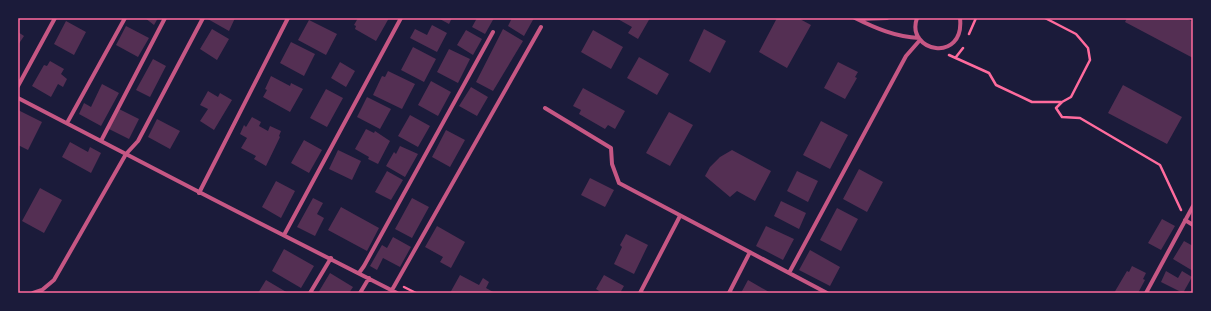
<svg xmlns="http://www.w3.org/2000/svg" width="1211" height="311" viewBox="0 0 1211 311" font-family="'Source Serif 4',serif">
<rect width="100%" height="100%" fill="#1b1b3a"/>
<path fill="#542f53" d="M 145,18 L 158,18 L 154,25 Z
M 206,18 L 235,18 L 229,31 Z
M 358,18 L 389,18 L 376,41 L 355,29 L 356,26 L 354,25 Z
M 438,18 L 452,18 L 449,24 Z
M 477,18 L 494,18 L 485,34 L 472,27 Z
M 512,18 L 534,18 L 524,36 L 508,26 Z
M 616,18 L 650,18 L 638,39 L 628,33 L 632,27 Z
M 777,18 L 798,18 L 811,25 L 787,68 L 759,52 Z
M 1127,18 L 1186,18 L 1193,22 L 1193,58 L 1125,22 Z
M 309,20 L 337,34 L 326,55 L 298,40 Z
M 66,21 L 86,32 L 74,55 L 54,44 Z
M 432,25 L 447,33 L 437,52 L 410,38 L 415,29 L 427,35 Z
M 126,26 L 149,38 L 138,57 L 116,45 Z
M 212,29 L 229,39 L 217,60 L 200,49 Z
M 503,29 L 523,41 L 493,91 L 476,82 Z
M 704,29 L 726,41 L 710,73 L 689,61 Z
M 466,30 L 482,39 L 473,55 L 457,45 Z
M 593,30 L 623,47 L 611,69 L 581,52 Z
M 18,32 L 24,36 L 18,45 Z
M 291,42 L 315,54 L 304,76 L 280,63 Z
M 413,47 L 436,59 L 424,82 L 401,70 Z
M 449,49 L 470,59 L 458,83 L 437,72 Z
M 639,57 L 669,74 L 657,95 L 627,78 Z
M 153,59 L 166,66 L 150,97 L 136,90 Z
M 50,61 L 64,69 L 61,74 L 67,79 L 63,87 L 58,84 L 51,97 L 32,86 L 44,65 L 47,66 Z
M 340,62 L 355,71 L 346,87 L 331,78 Z
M 838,62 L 858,72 L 855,77 L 857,78 L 845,99 L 824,88 Z
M 388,71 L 415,84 L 402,109 L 373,95 L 382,76 L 385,77 Z
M 271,76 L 290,86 L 291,83 L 303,89 L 290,112 L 263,97 L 267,90 L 265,89 Z
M 431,81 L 451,92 L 438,116 L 418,105 Z
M 102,84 L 119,93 L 101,126 L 79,114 L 84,103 L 91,107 Z
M 1123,85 L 1182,117 L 1167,144 L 1108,113 Z
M 471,87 L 488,97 L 477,116 L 459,106 Z
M 583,88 L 625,111 L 615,129 L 608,125 L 605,129 L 579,114 L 581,110 L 573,106 Z
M 326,89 L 343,98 L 327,127 L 310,118 Z
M 208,91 L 218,97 L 220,93 L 232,100 L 214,130 L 200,121 L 208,109 L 200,105 Z
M 367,97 L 391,109 L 380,129 L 357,117 Z
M 119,109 L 139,119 L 129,139 L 109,129 Z
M 18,110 L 42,122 L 28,150 L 18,145 Z
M 669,112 L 693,125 L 670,166 L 646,153 Z
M 410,115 L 430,126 L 418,147 L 398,136 Z
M 252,117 L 261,122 L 259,126 L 268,131 L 270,126 L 281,131 L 279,136 L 280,137 L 266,166 L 254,159 L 256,156 L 241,148 L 247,138 L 240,134 L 244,125 L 246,127 Z
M 157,119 L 180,131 L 170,149 L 148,137 Z
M 821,121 L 848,135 L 830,169 L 803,155 Z
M 366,129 L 374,133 L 375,131 L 390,141 L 378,164 L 368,159 L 369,157 L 355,149 Z
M 446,130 L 465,140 L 450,167 L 432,157 Z
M 304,140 L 322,150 L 309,173 L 291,163 Z
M 70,142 L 88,152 L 90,147 L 101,153 L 91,173 L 62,157 Z
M 400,146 L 418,154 L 405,177 L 386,166 L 394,152 L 396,154 Z
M 338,150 L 361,161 L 352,180 L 329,169 Z
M 732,150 L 771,171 L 755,201 L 737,191 L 730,197 L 705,176 L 710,167 L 720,157 Z
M 859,169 L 883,182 L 867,212 L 843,199 Z
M 387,171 L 403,180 L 391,200 L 375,192 Z
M 797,171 L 818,181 L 808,202 L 787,191 Z
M 590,178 L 614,190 L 605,207 L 581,195 Z
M 276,181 L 295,191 L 281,218 L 262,207 Z
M 40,188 L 62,200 L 44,233 L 22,221 Z
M 313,198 L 323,203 L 317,214 L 324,218 L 315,236 L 297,227 Z
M 412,198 L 429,207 L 412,238 L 395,229 Z
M 781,201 L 806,213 L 799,229 L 774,216 Z
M 341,207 L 379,228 L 367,251 L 328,230 Z
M 837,208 L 858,219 L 841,251 L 820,240 Z
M 1162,219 L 1175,226 L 1161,250 L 1148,243 Z
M 437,226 L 465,242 L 451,268 L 440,262 L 443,257 L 425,247 Z
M 766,226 L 794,239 L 783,260 L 756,246 Z
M 626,234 L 648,245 L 634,274 L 614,264 L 622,247 L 620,245 Z
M 393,237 L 411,247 L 400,267 L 383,258 L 377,270 L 370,266 L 382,245 L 387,248 Z
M 1184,241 L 1193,246 L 1193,271 L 1173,259 Z
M 284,249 L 314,266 L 301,288 L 272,271 Z
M 810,250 L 840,267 L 830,286 L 799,270 Z
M 1132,266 L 1146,273 L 1143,279 L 1145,280 L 1138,293 L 1114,293 L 1127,271 L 1129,272 Z
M 1166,271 L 1178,278 L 1182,271 L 1192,277 L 1183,293 L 1161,282 Z
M 330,273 L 353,287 L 349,293 L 318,293 Z
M 460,275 L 479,285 L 483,278 L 489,282 L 486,288 L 495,293 L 450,293 Z
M 604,275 L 624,286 L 620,293 L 602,293 L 596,289 Z
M 266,280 L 288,293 L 258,293 Z
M 748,280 L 769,292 L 769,293 L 741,293 Z"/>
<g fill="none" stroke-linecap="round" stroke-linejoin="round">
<path stroke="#ff6b9d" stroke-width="2.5" d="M 1045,18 L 1076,34 L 1088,48 L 1090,60 L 1071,97 L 1062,102 L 1056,108 L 1062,117 L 1080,118 L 1160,165 L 1181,210
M 969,34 L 976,18
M 949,55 L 989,73 L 996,85 L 1032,102 L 1061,102
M 956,57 L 963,48
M 404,287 L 416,293"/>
<path stroke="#c65784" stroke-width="4" d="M 855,18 C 875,28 896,37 919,38
M 917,18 C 905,52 965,64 960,18
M 857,19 L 887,18
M 18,86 L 55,18
M 18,98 C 144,164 270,229 397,293
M 545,108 L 611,148 L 612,164 L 619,183 L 827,293
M 67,123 L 125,18
M 101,141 L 165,18
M 199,193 L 288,18
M 1185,220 L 1193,225
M 284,235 L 401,18
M 359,273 L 364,266 L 493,32
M 789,273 L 906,56 L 920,40
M 392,290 L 541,27
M 33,293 L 42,290 L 54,280 L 126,154 L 138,141 L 203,18
M 310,293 L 331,258
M 360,293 L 369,278
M 640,293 L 680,216
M 729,293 L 750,252
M 1146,293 L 1193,206"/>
</g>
<rect width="1211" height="311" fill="none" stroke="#1b1b3a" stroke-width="38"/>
<rect x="19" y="19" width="1173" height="273" fill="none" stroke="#ff6b9d" stroke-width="1.5"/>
</svg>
